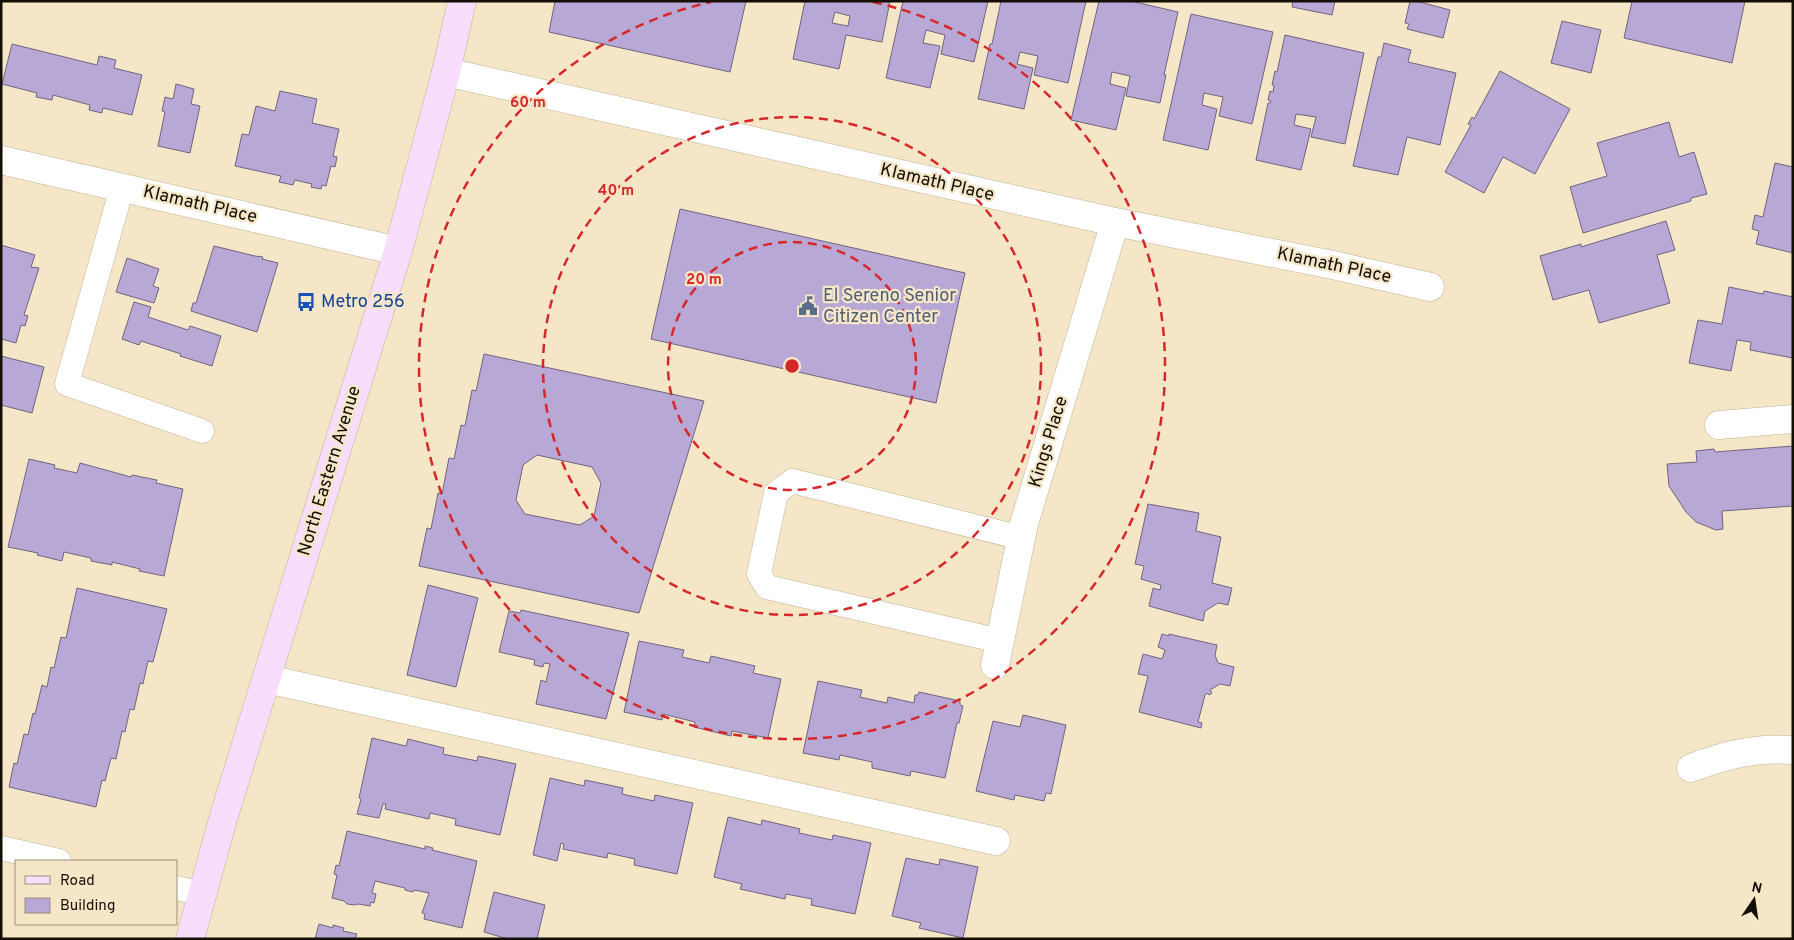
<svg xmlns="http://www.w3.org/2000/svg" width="1794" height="940" viewBox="0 0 1794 940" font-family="Overpass,sans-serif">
<rect width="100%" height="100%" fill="#f5e6c7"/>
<path fill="#b8a8d5" stroke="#6f6581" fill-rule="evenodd" d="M 555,1 L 746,1 L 730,72 L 549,32 Z
M 805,1 L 890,1 L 882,42 L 846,35 L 839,69 L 793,59 ZM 835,12 L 850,16 L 848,26 L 832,23 Z
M 903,1 L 988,1 L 974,62 L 941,54 L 945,35 L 926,30 L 923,43 L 940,46 L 930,88 L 886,78 Z
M 1001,1 L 1086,1 L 1068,83 L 1034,75 L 1038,56 L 1020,52 L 1017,64 L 1033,68 L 1024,109 L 978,99 L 990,44 L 992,44 Z
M 1099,1 L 1131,1 L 1178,12 L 1164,75 L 1166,75 L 1160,103 L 1126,96 L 1130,76 L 1112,72 L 1110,84 L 1126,88 L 1116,130 L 1071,120 Z
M 1293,1 L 1335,1 L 1332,15 L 1292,7 Z
M 1410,1 L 1416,1 L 1450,10 L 1443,38 L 1407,29 L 1409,24 L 1405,23 Z
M 1632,1 L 1745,1 L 1732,63 L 1624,38 Z
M 1191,14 L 1273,32 L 1252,124 L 1219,116 L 1223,97 L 1204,93 L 1202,105 L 1217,109 L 1208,150 L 1163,140 Z
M 1562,21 L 1601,30 L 1591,73 L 1551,63 Z
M 1285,35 L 1364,53 L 1345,144 L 1311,137 L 1316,117 L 1296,114 L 1294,125 L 1311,129 L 1301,170 L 1256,160 L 1268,103 L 1270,103 L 1271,101 L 1268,100 L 1270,91 L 1273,92 L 1274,85 L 1272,85 L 1275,71 L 1277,72 Z
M 1384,43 L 1411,50 L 1408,62 L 1456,73 L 1440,145 L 1407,137 L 1398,175 L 1353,166 L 1378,57 L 1381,57 Z
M 12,44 L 97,65 L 99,56 L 116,60 L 114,68 L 142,75 L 132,115 L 103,108 L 102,113 L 89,110 L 90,105 L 53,95 L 52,100 L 36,97 L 37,93 L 2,84 Z
M 1500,71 L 1570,109 L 1535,174 L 1503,157 L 1484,193 L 1445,172 L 1471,125 L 1468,124 L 1472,117 L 1474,119 Z
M 176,84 L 194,89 L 191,104 L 200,106 L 190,153 L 158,146 L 165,112 L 162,111 L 165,97 L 173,99 Z
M 280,91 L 317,99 L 312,123 L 339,129 L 333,156 L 337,157 L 335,167 L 331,166 L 326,186 L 322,185 L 321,189 L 311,187 L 312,184 L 295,180 L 293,185 L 279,182 L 281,176 L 235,166 L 242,134 L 249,135 L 256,106 L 275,111 Z
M 1669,122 L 1679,157 L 1694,152 L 1707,194 L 1691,198 L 1691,201 L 1583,233 L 1570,187 L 1607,176 L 1597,143 Z
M 1775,163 L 1793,167 L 1793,253 L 1756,244 L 1759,231 L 1752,229 L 1755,215 L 1763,217 Z
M 680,209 L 965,273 L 936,403 L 651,339 Z
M 1666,221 L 1675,250 L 1657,255 L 1670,303 L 1599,323 L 1589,290 L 1553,300 L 1540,256 L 1581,244 L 1581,247 Z
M 1,245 L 35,255 L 31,267 L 39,268 L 24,315 L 28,316 L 25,326 L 21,325 L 16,343 L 1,339 Z
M 214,246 L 255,256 L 263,257 L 262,259 L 278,263 L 257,332 L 191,311 L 193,303 L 196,303 Z
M 127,258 L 159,269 L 153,286 L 159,288 L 154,303 L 116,292 Z
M 1729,287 L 1763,294 L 1764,291 L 1793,297 L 1793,358 L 1750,350 L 1751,342 L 1737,340 L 1731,371 L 1689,363 L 1698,320 L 1722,324 Z
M 134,302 L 151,307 L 148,317 L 188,330 L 190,326 L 221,336 L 212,366 L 180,356 L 181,354 L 141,341 L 139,345 L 122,339 Z
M 484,354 L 704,401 L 639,613 L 419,566 L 427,528 L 431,529 L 438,493 L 442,494 L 449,458 L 454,459 L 461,425 L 465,426 L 472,390 L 476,391 ZM 537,455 L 592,467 L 601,483 L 594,516 L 580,525 L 525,514 L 516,500 L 523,465 Z
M 1,356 L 44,367 L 32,413 L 1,405 Z
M 1793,446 L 1793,506 L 1722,511 L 1723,529 L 1716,530 L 1696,522 L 1686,512 L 1669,486 L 1667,464 L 1697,462 L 1696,451 L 1714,449 L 1715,452 Z
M 29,459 L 55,465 L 54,468 L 77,473 L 80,463 L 131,477 L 132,475 L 157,480 L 156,483 L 183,489 L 164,576 L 139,571 L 140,569 L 112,562 L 112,565 L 91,561 L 91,558 L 64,552 L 62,561 L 37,555 L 38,553 L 8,547 Z
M 1148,504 L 1199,513 L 1196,531 L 1221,537 L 1212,583 L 1232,588 L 1228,605 L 1218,603 L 1205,611 L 1203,621 L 1149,606 L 1153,588 L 1160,590 L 1161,585 L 1141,579 L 1144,566 L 1135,564 Z
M 428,585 L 478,598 L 456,687 L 407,675 Z
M 77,588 L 167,609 L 153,662 L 148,661 L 143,684 L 140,683 L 134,710 L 130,709 L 125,732 L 122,731 L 116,759 L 111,758 L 105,781 L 102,780 L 96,807 L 9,787 L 14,763 L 17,764 L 24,734 L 28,735 L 33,713 L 35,714 L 42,685 L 47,687 L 51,667 L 54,668 L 61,637 L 66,638 Z
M 521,610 L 629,633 L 606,719 L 536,704 L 541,680 L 546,682 L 550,664 L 544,663 L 543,667 L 534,665 L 535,660 L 499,652 L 509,611 L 520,613 Z
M 1162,634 L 1169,636 L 1169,634 L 1217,645 L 1215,655 L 1218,663 L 1234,667 L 1230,686 L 1220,684 L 1210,690 L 1212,693 L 1209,695 L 1207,693 L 1205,695 L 1198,722 L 1202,723 L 1201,728 L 1139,712 L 1148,676 L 1138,674 L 1143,654 L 1162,659 L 1165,650 L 1158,647 Z
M 639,641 L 684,650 L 682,657 L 709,663 L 711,656 L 755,666 L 753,673 L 781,679 L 768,738 L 732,731 L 731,736 L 694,727 L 695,722 L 663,714 L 662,720 L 624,712 Z
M 818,681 L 862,690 L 860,697 L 887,703 L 888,697 L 914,703 L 915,695 L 918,695 L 919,692 L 960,701 L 960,705 L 963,706 L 959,723 L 957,723 L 945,778 L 911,771 L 910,776 L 872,768 L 872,762 L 840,755 L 839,760 L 803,753 Z
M 1023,715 L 1066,725 L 1051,794 L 1046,793 L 1044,801 L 1015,795 L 1014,800 L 976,791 L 993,721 L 1020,727 Z
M 372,738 L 406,746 L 408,739 L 444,748 L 443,754 L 477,761 L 478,756 L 516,764 L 500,835 L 455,825 L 456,819 L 430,813 L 429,819 L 385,809 L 386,804 L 383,804 L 379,818 L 357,814 L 361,799 L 359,798 Z
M 550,778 L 584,786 L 585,780 L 623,788 L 622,794 L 654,801 L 655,795 L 693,803 L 677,874 L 634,865 L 635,859 L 608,853 L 607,858 L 563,849 L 564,844 L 561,843 L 557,861 L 533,855 Z
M 728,817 L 761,825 L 762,820 L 800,829 L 799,833 L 832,840 L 833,835 L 871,843 L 855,914 L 811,905 L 812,899 L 786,894 L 785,899 L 740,889 L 742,884 L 714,877 Z
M 347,831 L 425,849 L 425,846 L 433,848 L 432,850 L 477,861 L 462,928 L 424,919 L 425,914 L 422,913 L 429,893 L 414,890 L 413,892 L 405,890 L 405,888 L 375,881 L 372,893 L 376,894 L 374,903 L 371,902 L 370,906 L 358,904 L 354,905 L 347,904 L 344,901 L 332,898 L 337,875 L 334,874 L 336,865 L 339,866 Z
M 906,858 L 939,865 L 940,859 L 978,867 L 963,938 L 919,928 L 921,923 L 892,916 Z
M 494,892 L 545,905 L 537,939 L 508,939 L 484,932 Z
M 319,924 L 333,928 L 333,925 L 344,928 L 343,931 L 357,934 L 355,939 L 315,939 Z"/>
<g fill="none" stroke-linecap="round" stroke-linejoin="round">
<g stroke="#c1b294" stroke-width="25">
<path id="lane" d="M 122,187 L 67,384 L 202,431
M 1000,641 L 767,587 L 759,574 L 776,493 L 792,481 L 1022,538
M 1,848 L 59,861
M 176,888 L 203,894"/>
</g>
<g stroke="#c1b294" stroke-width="29">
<path id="street" d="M 446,72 L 1115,222 L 1333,265 L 1430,287
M 1,160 L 398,251
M 1719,425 L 1793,419
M 995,665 L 1024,524 L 1115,222
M 267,679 L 996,841
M 1691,768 C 1725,755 1756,747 1793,750"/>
</g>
<g stroke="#c1b294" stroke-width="29">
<path id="secondary" d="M 190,939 L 223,819 L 398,251 L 446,72 L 462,1"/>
</g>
<use href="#lane" stroke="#fff" stroke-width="24"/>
<use href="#street" stroke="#fff" stroke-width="28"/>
<use href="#secondary" stroke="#f8ddfc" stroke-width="28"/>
</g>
<g fill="none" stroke="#d62828" stroke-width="2.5" stroke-dasharray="9 6">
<circle cx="792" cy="366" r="124"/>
<circle cx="792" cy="366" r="249"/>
<path d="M873 2A373 373 0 1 1 711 2"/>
</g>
<defs>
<g id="bus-bare" transform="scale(1.5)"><path d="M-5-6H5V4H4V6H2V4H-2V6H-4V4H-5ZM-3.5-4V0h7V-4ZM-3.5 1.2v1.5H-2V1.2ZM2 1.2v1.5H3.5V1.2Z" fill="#1a4fb4" stroke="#f5e6c7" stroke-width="2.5" paint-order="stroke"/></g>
<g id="civic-bare" transform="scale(1.5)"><path d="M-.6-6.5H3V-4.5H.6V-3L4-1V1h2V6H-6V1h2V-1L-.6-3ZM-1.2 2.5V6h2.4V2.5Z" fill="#5c6f8a" stroke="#f5e6c7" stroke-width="2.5" paint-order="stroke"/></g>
</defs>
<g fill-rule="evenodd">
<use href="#bus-bare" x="306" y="302"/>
<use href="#civic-bare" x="808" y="306"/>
</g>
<g text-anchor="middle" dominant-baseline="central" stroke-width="4.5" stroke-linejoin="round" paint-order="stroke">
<g font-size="18" fill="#140f05" stroke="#f5e6c7">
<text transform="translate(937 183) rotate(13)">Klamath Place</text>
<text transform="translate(200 205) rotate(13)">Klamath Place</text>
<text transform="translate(1334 266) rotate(12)">Klamath Place</text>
<text transform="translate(1049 442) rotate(-73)">Kings Place</text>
<text transform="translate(330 471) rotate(-73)">North Eastern Avenue</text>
</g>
<g font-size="18" fill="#4e5e75" stroke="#f5e6c7" text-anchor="start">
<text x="823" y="296">El Sereno Senior<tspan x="823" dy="21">Citizen Center</tspan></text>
</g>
<g font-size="18" fill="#164399" stroke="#f5e6c7" text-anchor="start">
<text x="321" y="302">Metro 256</text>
</g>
</g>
<circle cx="792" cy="366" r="8" fill="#d62828" stroke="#f5e6c7" stroke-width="2.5"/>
<g font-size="15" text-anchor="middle" font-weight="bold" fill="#d62828" stroke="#f5e6c7" stroke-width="4.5" stroke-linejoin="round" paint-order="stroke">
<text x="528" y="107">60 m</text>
<text x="616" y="195">40 m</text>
<text x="704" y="284">20 m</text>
</g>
<rect width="1794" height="940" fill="none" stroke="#140f05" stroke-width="5"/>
<rect x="15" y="860" width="162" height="65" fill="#f5e6c7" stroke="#9b9079"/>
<rect x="25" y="876" width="25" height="8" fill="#f8ddfc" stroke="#9b9079"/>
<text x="60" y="885" font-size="15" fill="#140f05">Road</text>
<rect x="25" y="898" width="25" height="15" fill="#b8a8d5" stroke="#9b9079"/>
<text x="60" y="910" font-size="15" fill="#140f05">Building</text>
<g transform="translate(1754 900) rotate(13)" stroke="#f5e6c7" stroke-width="4" paint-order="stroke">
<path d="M0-4L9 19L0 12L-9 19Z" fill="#140f05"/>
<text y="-8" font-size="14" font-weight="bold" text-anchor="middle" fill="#140f05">N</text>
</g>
</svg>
